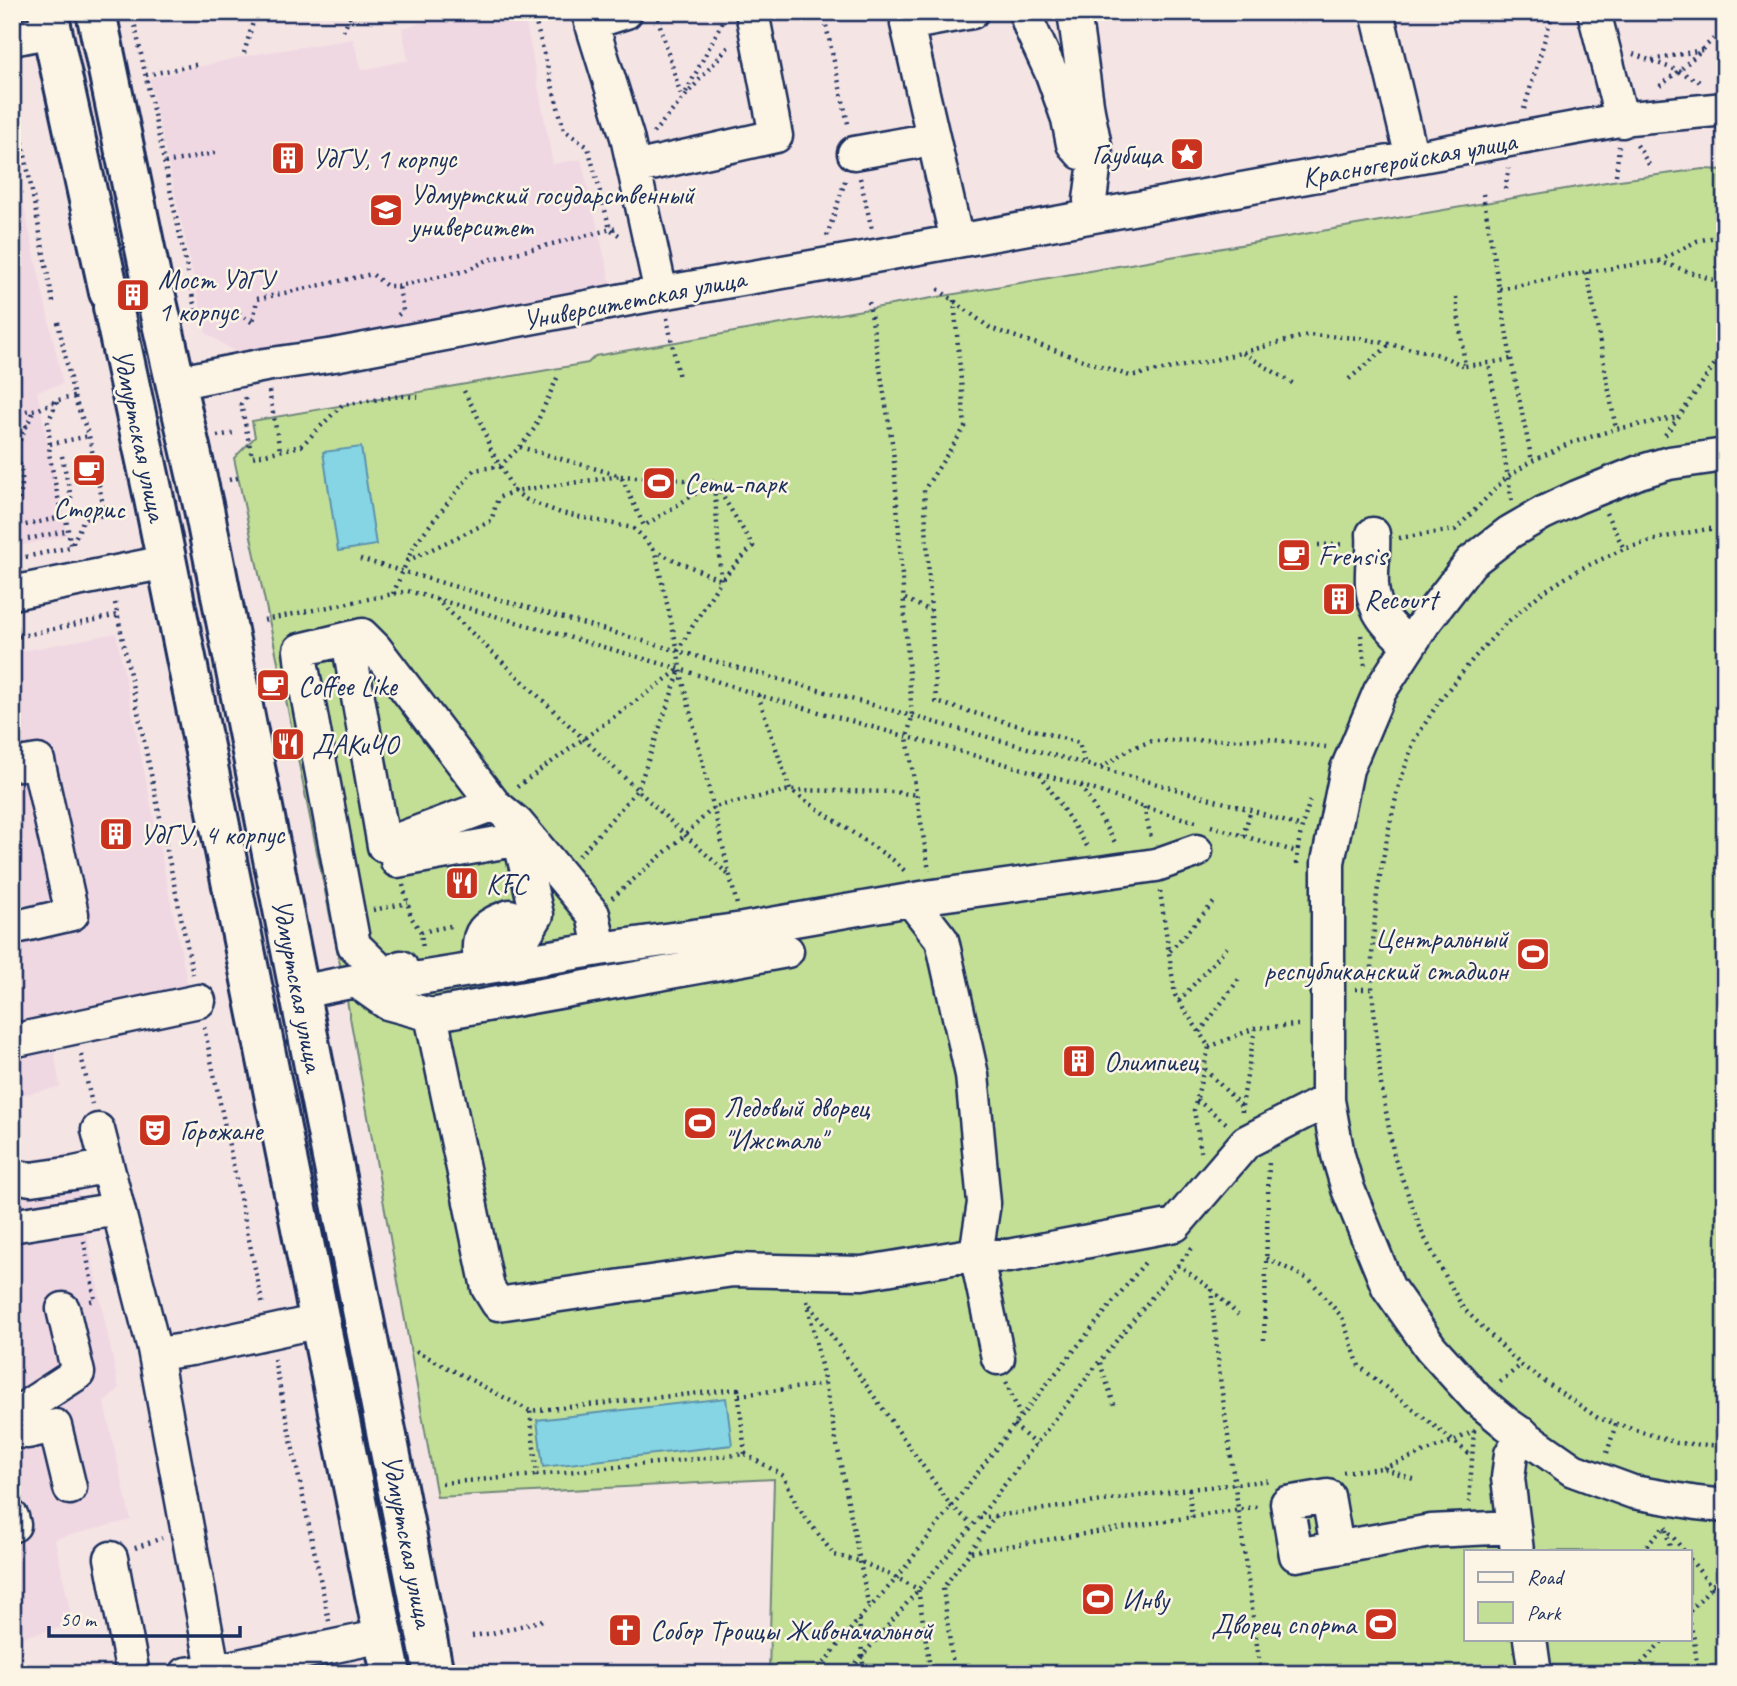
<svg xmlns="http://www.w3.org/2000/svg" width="1737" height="1686" viewBox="0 0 1737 1686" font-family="Caveat,sans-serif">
<rect width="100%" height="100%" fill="#f5e4e4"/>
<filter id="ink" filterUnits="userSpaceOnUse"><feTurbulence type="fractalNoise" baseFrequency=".0143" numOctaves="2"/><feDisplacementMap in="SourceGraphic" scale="14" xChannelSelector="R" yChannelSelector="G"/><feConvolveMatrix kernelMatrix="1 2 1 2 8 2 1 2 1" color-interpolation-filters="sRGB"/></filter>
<g filter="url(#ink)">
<path fill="#f0d8e3" d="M 461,12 L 524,12 L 553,164 L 581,159 L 612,288 L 272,352 L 235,352 L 206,333 L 149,78 L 245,56 L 353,39 L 362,70 L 408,60 L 402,28 Z
M 12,152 L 63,384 L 37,391 L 67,535 L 12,548 Z
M 116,633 L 194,1015 L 53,1045 L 60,1087 L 12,1097 L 12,653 Z
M 70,1153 L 119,1389 L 104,1403 L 131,1520 L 55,1539 L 73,1625 L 12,1639 L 12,1164 Z"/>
<path fill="#c3df96" stroke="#6f877a" stroke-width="2" fill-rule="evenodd" d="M 1703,169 L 1725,170 L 1725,1674 L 769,1674 L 774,1479 L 437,1497 L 344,984 L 280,671 L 234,458 L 255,437 L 252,421 L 588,363 L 595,356 L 1612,181 ZM 1466,1551 L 1690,1551 L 1690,1639 L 1466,1639 Z"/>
<path fill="#86d5e4" stroke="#5b93ae" stroke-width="2" d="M 361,447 L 376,545 L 338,551 L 323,452 Z
M 726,1398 L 732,1445 L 543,1467 L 537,1420 Z"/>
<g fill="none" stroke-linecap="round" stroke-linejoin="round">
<g stroke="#1b2f5e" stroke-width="37">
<path id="minor" d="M 588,12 L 627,137 L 661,293
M 1025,12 L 1031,29 L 1052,74 L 1068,119 L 1073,144 L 1081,153 L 1096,154 L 1090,200 L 1093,216
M 1074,12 L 1088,111 L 1095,146
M 1377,12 L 1412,158
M 1594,12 L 1622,121
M 591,23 L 626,12
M 12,39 L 52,31
M 854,153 L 933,139
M 634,168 L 776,136 L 752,12
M 957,241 L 907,24 L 972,12
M 175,383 L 265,365 L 334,355 L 661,293 L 875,256 L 1630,118 L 1725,109
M 1725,455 L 1669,463 L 1639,472 L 1577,497 L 1543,513 L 1510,532 L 1471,562 L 1424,623 L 1380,691 L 1347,769 L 1328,862 L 1328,1100 L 1338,1155 L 1348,1189 L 1388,1287 L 1431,1348 L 1477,1399 L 1507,1424 L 1573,1470 L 1633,1492 L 1697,1503 L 1725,1506
M 1373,534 C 1375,557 1367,585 1377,607 C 1383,622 1398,634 1409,646
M 12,593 L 166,562
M 348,640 L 384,846 L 394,841 L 494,804
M 12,765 L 38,761 L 72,914 L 12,928
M 394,841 L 397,861 L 509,841 L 521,846 L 537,915 L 522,940 L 481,947
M 911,900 L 942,940 L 972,1075 L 984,1203 L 976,1254 L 998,1358
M 600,949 L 420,978 L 385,975 L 354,945 L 302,667 L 300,650 L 362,635 L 375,648 L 494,804 L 517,823 L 593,914 L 600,949 L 743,929 L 933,896 L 1156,865 L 1196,851
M 480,960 C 475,931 485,925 510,916
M 356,981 L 387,1003 L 431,1015 L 787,951
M 300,992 L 385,975 L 401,967
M 431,1015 L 488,1288 L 498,1304 L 733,1270 L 862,1273 L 976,1254 L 1008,1256 L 1175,1225 L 1246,1142 L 1328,1100
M 12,1041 L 199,1001
M 98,1130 L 154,1349 L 164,1353 L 191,1349 L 320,1321
M 12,1176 L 31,1179 L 74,1173 L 107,1166
M 17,1225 L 118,1209
M 154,1349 L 214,1674
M 12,1420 L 32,1403 L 78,1373 L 63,1309
M 12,1431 L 28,1432 L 55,1426 L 70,1488
M 12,1517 L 14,1525
M 1337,1547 L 1328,1496 L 1287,1503 L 1296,1555 L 1431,1531 L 1514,1527
M 1517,1551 L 1508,1478 L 1511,1454 L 1523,1434
M 111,1558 L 133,1674
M 1530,1639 L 1535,1674
M 186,1674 L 214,1671 L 383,1636"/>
</g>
<g stroke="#1b2f5e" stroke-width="44">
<path id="major" d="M 48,12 L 109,292
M 96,12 L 152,282
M 156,297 L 204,509 L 434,1674
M 113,307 L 152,489 L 391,1674"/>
</g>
<path stroke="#1b2f5e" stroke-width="4.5" stroke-dasharray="2 5" stroke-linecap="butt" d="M 132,12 L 188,273
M 533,12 L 564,130 L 588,147 L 610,229 L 619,235
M 656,12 L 682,99
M 823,12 L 849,128
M 343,31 L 352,12
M 244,53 L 256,12
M 1633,54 L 1679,71 L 1702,83
M 1652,60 L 1702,50
M 146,75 L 200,64
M 1660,86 L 1679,71 L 1725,28
M 12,87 L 54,307
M 686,92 L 724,19
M 1524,109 L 1553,12
M 653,133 L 730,45
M 1637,145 L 1651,168
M 165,163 L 219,152
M 1616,175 L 1619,146
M 860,178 L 872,230
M 1505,189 L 1509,168
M 1483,194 L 1511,359 L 1489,363
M 827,236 L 846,178
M 1659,261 L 1697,241 L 1725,235
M 1587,272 L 1616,429
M 191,288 L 196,315 L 226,312 L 240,314 L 253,323 L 257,299 L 372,274 L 387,286 L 399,286 L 465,271 L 488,260 L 620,227
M 938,289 L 990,328 L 1130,376 L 1210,361 L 1308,335 L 1360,338 L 1436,354 L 1465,366
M 1500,289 L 1587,272 L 1658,261 L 1725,284
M 1456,297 L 1465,366 L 1489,363 L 1512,502
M 954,300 L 965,427 L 924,490 L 936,702 L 1079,743 L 1086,765
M 869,302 L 893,448 L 912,717 L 907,737 L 929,871
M 398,315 L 403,311 L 399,286
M 667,318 L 679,378
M 58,322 L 74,397 L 89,436 L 105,515 L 84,519 L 71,547
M 1243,353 L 1294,384
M 1511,359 L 1532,461
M 1349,379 L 1391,344
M 269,391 L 280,450
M 464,391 L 482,425 L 490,448 L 514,491 L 527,500 L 561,513 L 633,528 L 642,536 L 655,552 L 678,651 L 680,669 L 737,905
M 246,398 L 241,404 L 252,457 L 301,446 L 342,405 L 400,396 L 422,397
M 12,413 L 39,409 L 58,400 L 74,397
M 12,429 L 28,426
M 1665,435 L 1679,417 L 1725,349
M 217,436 L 234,433
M 50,444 L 89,436
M 520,447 L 621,476 L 714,482 L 753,546 L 721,580 L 656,552
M 14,453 L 34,410
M 62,456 L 72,502
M 229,480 L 242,477
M 12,497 L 18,500
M 12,512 C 25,495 25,471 15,452
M 1606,513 L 1624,549
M 12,528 L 62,517
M 1725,529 L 1708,529 L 1665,537 L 1624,549 L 1578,570 L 1540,594 L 1503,626 L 1473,659 L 1440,700 L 1414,741 L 1399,785 L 1388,832 L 1377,893 L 1372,955 L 1372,989 L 1381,1084 L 1394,1156 L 1423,1235 L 1463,1308 L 1521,1365 L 1598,1418 L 1677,1443 L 1725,1446
M 1399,538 L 1455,530 L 1507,477 L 1532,461 L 1568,444 L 1616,429 L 1679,417
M 28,539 L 65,531
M 1318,545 L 1345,544
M 360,559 L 678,651 L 1251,810 L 1301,827
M 12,560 L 71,547 L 66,519 L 62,517 L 49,453 L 50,444 L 48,422 L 58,400
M 407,561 L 491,521 L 498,498 L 514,491 L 621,476 L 644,526 L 714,482 L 721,580 L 678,650
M 393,594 L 414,545 L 474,470 L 500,466 L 520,447 L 534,429 L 558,376
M 436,599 L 685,835 L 730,876
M 905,599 L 931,611
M 115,603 L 193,974
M 264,620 L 408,591 L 680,669 L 758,695 L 1080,785 L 1144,807 L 1196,822
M 1361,635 L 1365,665
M 12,638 L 118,615
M 758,695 L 790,790 L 893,860 L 906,872
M 1101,768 L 1129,749 L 1152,741 L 1267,739 L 1326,747
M 1040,774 L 1089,849
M 1081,786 L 1116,844
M 517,787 L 680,669
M 1144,807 L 1151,838
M 1211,826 L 1297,852
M 1243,836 L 1251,810
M 579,856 L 638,789 L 680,670
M 1297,864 C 1297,842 1303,822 1310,801
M 403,885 L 411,917 L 421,932 L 423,949
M 1160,891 L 1175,995 L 1209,1047 L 1194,1110 L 1201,1152
M 612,898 L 685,835 L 714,807 L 790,790 L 895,792 L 916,795
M 373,910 L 408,903
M 421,932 L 455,925
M 1170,951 L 1216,900
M 1355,989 L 1372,989
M 1179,1001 L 1228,946
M 204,1027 L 263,1306
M 1200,1032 L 1239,979
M 1209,1047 L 1255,1028 L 1298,1025
M 81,1055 L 92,1104
M 1205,1069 L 1242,1107 L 1242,1115
M 1197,1100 L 1226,1123
M 1242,1106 L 1255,1029
M 84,1241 L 95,1300 L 87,1302
M 1267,1258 L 1310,1280 L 1342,1317 L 1359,1366 L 1472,1456
M 1178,1265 L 1211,1289 L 1238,1315
M 1211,1289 L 1220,1378 L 1261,1674
M 807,1301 L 825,1384 L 869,1608
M 810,1305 L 951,1506 L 972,1524
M 1264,1340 L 1269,1161
M 416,1351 L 530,1411
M 274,1359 L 329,1621
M 1100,1363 L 1115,1407
M 1006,1382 L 1020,1415
M 1500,1382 L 1521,1365
M 738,1389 L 745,1454 L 537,1475 L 530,1411 Z
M 739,1395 L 825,1384
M 1014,1425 L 1036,1445
M 1607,1453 L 1616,1424
M 745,1454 L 784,1476 L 797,1506 L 834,1555 L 859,1561 L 897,1578 L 918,1589 L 931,1674
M 1383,1468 L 1453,1441 L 1474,1431 L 1469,1502
M 1343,1472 L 1383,1468 L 1413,1479
M 442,1483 L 537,1475
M 1189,1489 L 1272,1480
M 980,1518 L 1189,1489 L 1192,1517
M 1665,1527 L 1684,1551
M 1666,1530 L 1671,1551
M 135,1548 L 162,1538
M 970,1551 L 997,1514
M 1642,1551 L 1665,1526
M 1690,1559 L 1712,1587 L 1725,1590
M 1690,1611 L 1725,1571
M 859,1620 L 864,1674
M 1690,1623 L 1694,1639 L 1698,1674
M 472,1636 L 494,1633 L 547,1619
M 815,1674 L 859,1619 L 897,1578 L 1014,1425 L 1147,1260
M 847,1674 L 979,1518 L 1099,1362 L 1192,1248
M 954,1674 L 943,1588 L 970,1552 L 1261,1506
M 1632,1674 L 1664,1639"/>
<use href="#minor" stroke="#fcf5e5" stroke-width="32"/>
<use href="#major" stroke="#fcf5e5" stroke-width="38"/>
</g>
</g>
<defs>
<g id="sight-square" transform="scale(1.75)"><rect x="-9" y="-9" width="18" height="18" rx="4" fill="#c8321e" stroke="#fcf5e5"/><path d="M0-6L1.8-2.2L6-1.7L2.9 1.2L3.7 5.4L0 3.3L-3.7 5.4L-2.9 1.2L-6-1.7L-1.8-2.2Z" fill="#fff"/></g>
<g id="building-square" transform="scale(1.75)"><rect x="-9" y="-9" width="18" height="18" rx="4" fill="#c8321e" stroke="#fcf5e5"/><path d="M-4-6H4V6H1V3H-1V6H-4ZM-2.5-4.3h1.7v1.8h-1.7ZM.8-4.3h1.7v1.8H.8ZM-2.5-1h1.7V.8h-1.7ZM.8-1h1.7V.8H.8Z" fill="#fff"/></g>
<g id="university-square" transform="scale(1.75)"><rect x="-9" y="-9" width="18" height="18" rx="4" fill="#c8321e" stroke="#fcf5e5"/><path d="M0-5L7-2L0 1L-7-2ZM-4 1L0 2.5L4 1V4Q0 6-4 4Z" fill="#fff"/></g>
<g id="cafe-square" transform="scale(1.75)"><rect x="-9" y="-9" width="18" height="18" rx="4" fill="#c8321e" stroke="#fcf5e5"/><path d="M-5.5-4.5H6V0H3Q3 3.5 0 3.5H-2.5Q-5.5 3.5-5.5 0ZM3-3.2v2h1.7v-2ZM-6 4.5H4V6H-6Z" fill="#fff"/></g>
<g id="stadium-square" transform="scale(1.75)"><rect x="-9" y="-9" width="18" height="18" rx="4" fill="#c8321e" stroke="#fcf5e5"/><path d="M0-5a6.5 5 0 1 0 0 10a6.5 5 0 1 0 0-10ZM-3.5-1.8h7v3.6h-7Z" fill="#fff"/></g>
<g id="restaurant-square" transform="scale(1.75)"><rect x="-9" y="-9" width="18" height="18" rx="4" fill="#c8321e" stroke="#fcf5e5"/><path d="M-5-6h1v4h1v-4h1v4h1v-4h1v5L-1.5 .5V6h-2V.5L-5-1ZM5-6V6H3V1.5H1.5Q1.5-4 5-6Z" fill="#fff"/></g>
<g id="theatre-square" transform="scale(1.75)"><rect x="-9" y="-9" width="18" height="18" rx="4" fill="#c8321e" stroke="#fcf5e5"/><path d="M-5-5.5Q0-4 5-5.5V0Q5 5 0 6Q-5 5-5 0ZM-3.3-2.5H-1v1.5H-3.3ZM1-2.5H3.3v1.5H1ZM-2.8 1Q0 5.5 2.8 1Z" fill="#fff"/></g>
<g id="church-square" transform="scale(1.75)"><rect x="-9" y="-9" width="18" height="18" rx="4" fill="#c8321e" stroke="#fcf5e5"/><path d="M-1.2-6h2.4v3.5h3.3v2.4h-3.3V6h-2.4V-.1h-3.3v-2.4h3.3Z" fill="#fff"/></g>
</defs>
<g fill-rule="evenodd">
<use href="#sight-square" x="1187" y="154"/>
<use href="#building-square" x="288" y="158"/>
<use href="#university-square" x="386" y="210"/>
<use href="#building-square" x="133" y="295"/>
<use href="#cafe-square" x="89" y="470"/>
<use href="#stadium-square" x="659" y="483"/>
<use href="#cafe-square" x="1294" y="555"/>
<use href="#building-square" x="1339" y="599"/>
<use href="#cafe-square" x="273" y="685"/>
<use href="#restaurant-square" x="288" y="744"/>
<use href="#building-square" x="116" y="834"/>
<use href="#restaurant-square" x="462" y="883"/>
<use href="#stadium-square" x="1533" y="954"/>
<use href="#building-square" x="1079" y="1061"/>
<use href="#stadium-square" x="700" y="1123"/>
<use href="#theatre-square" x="155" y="1130"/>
<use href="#stadium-square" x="1098" y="1599"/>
<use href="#stadium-square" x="1381" y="1624"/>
<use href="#church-square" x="625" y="1630"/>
</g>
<g text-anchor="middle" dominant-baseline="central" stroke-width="5" stroke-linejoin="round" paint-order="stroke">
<g font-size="28" fill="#1b2f5e" stroke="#fcf5e5" text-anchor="start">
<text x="1162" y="154" text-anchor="end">Гаубица</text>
<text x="312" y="158">УдГУ, 1 корпус</text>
<text x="410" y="194">Удмуртский государственный<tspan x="410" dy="32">университет</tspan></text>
<text x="158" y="279">Мост УдГУ<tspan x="158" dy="32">1 корпус</tspan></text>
<text x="684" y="483">Сети-парк</text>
<text x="89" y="508" text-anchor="middle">Сторис</text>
<text x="1318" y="555">Frensis</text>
<text x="1364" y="599">Recourt</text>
<text x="298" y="685">Coffee Like</text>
<text x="312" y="744">ДАКиЧО</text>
<text x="140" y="834">УдГУ, 4 корпус</text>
<text x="486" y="883">KFC</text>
<text x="1508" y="938" text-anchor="end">Центральный<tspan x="1508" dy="32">республиканский стадион</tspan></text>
<text x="1104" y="1061">Олимпиец</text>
<text x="724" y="1107">Ледовый дворец<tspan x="724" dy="32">"Ижсталь"</tspan></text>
<text x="180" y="1130">Горожане</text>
<text x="1122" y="1599">Инву</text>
<text x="1356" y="1624" text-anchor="end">Дворец спорта</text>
<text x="650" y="1630">Собор Троицы Живоначальной</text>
</g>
<g font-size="28" fill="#1b2f5e" stroke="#fcf5e5">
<text transform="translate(1409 159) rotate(-10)">Красногеройская улица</text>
<text transform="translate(634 299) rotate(-11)">Университетская улица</text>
<text transform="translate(140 435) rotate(78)">Удмуртская улица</text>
<text transform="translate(298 985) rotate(79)">Удмуртская улица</text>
<text transform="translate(408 1541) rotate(79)">Удмуртская улица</text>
</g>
</g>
<rect width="1737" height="1686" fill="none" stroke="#fcf5e5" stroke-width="42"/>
<rect x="21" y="21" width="1695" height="1644" fill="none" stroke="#1b2f5e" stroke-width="2.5" filter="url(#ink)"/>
<rect x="1464" y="1550" width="228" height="91" fill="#fcf5e5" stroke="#a2a6af" stroke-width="2"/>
<rect x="1478" y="1572" width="35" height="10" fill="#fcf5e5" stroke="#a2a6af" stroke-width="2"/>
<text x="1527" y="1584" font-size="21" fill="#1b2f5e">Road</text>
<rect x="1478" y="1602" width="35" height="21" fill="#c3df96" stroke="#a2a6af" stroke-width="2"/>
<text x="1527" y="1620" font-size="21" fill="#1b2f5e">Park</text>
<path d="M49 1626v10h191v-10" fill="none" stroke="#1b2f5e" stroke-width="3.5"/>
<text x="60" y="1626" font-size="21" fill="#1b2f5e" stroke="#fcf5e5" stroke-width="5" paint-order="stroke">50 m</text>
</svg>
